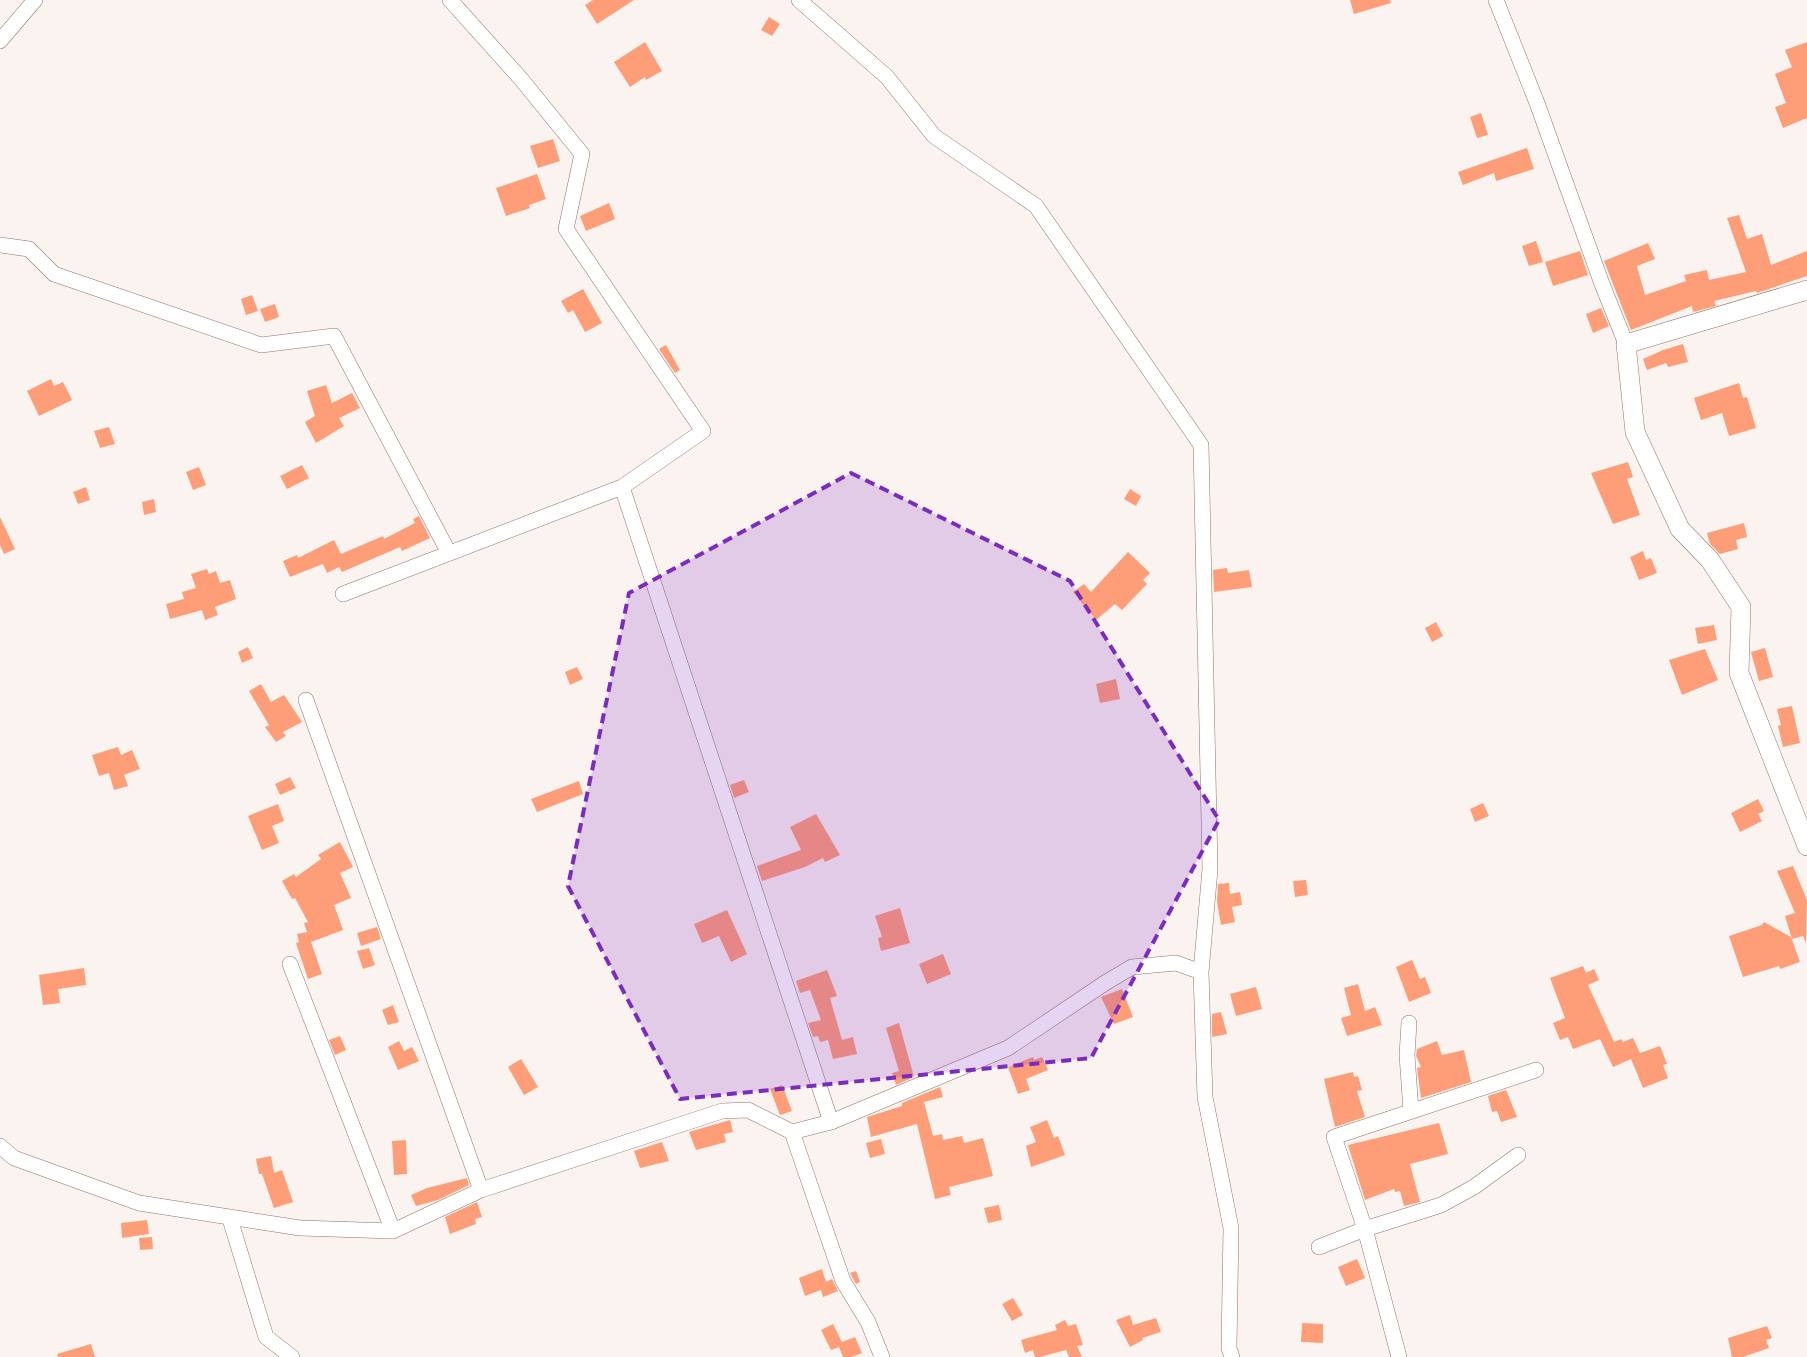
<svg xmlns="http://www.w3.org/2000/svg" width="1807" height="1357" viewBox="0 0 1807 1357" font-family="'Playfair Display',serif">
<rect width="100%" height="100%" fill="#faf3f0"/>
<path fill="#fe9e78" d="M 593,0 L 634,0 L 597,24 L 585,5 Z
M 1350,0 L 1390,0 L 1391,3 L 1354,14 Z
M 769,17 L 780,24 L 772,36 L 761,30 Z
M 645,42 L 662,71 L 646,80 L 645,77 L 630,87 L 614,62 Z
M 1807,42 L 1807,118 L 1783,128 L 1775,107 L 1786,103 L 1775,74 L 1792,67 L 1785,50 Z
M 1481,113 L 1488,135 L 1477,138 L 1470,117 Z
M 553,139 L 560,161 L 538,168 L 530,146 Z
M 1527,148 L 1534,169 L 1496,181 L 1494,173 L 1463,185 L 1458,172 Z
M 537,174 L 546,199 L 529,205 L 530,208 L 506,216 L 496,188 Z
M 609,203 L 615,219 L 586,231 L 580,216 Z
M 1739,215 L 1747,239 L 1762,234 L 1771,265 L 1807,251 L 1807,276 L 1757,293 L 1756,291 L 1714,301 L 1716,306 L 1697,311 L 1693,312 L 1692,306 L 1631,330 L 1604,261 L 1648,243 L 1655,259 L 1637,266 L 1645,295 L 1686,281 L 1684,275 L 1707,270 L 1709,280 L 1746,272 L 1727,218 Z
M 1536,241 L 1543,262 L 1529,266 L 1522,246 Z
M 1580,251 L 1588,275 L 1553,286 L 1545,262 Z
M 583,289 L 602,323 L 585,332 L 573,310 L 568,313 L 561,301 Z
M 252,295 L 258,311 L 246,315 L 241,299 Z
M 275,304 L 279,317 L 265,322 L 260,309 Z
M 1601,308 L 1609,326 L 1593,333 L 1586,314 Z
M 1683,344 L 1688,362 L 1668,367 L 1666,363 L 1647,370 L 1643,359 L 1663,350 Z
M 666,345 L 680,370 L 675,373 L 659,349 Z
M 51,379 L 54,386 L 63,382 L 72,400 L 39,416 L 27,391 Z
M 1739,383 L 1743,398 L 1747,397 L 1756,428 L 1729,436 L 1722,413 L 1701,420 L 1694,398 Z
M 326,385 L 332,403 L 352,393 L 360,408 L 339,418 L 344,426 L 316,443 L 305,422 L 315,416 L 307,391 Z
M 109,427 L 115,444 L 100,448 L 94,431 Z
M 1628,462 L 1633,477 L 1627,479 L 1640,515 L 1613,524 L 1591,473 Z
M 302,465 L 309,478 L 287,489 L 280,476 Z
M 199,467 L 206,485 L 193,490 L 186,472 Z
M 86,487 L 90,500 L 78,504 L 73,492 Z
M 1130,489 L 1141,496 L 1136,506 L 1124,499 Z
M 154,499 L 156,512 L 144,515 L 142,502 Z
M 419,516 L 430,538 L 402,551 L 400,547 L 342,572 L 339,567 L 327,573 L 323,564 L 290,577 L 283,561 L 297,555 L 298,558 L 334,540 L 341,554 L 383,536 L 384,539 L 415,523 L 413,519 Z
M 0,517 L 15,549 L 4,554 L 0,545 Z
M 1744,523 L 1747,537 L 1736,540 L 1738,549 L 1720,554 L 1710,544 L 1707,533 Z
M 1643,551 L 1646,560 L 1651,558 L 1657,573 L 1639,580 L 1630,557 Z
M 1128,552 L 1150,573 L 1143,580 L 1147,584 L 1122,610 L 1115,604 L 1096,620 L 1073,592 L 1084,584 L 1091,592 Z
M 1227,568 L 1228,573 L 1249,570 L 1252,587 L 1214,592 L 1213,570 Z
M 207,569 L 209,574 L 216,571 L 220,583 L 230,580 L 236,599 L 215,607 L 218,615 L 205,620 L 202,610 L 170,619 L 166,604 L 184,599 L 182,592 L 196,588 L 191,574 Z
M 1436,622 L 1443,636 L 1432,642 L 1425,628 Z
M 1714,625 L 1717,640 L 1698,644 L 1695,628 Z
M 248,647 L 253,658 L 242,663 L 238,652 Z
M 1765,648 L 1773,677 L 1759,681 L 1751,652 Z
M 1705,649 L 1718,680 L 1682,695 L 1669,660 Z
M 577,667 L 583,679 L 570,685 L 565,672 Z
M 1116,679 L 1120,699 L 1100,703 L 1096,684 Z
M 261,684 L 271,702 L 284,695 L 302,722 L 283,732 L 286,736 L 276,742 L 265,727 L 269,725 L 249,691 Z
M 1792,706 L 1800,743 L 1783,747 L 1778,726 L 1781,725 L 1777,709 Z
M 118,747 L 121,755 L 132,750 L 140,769 L 124,775 L 128,786 L 114,790 L 109,773 L 99,776 L 92,755 Z
M 290,777 L 296,788 L 280,795 L 275,784 Z
M 744,780 L 749,792 L 734,798 L 730,785 Z
M 579,781 L 583,794 L 537,812 L 531,799 Z
M 1758,799 L 1764,811 L 1758,814 L 1762,821 L 1740,832 L 1731,813 Z
M 1483,803 L 1489,816 L 1475,822 L 1470,809 Z
M 278,804 L 284,821 L 272,826 L 279,843 L 262,850 L 248,816 Z
M 816,814 L 840,855 L 825,862 L 823,858 L 805,867 L 762,881 L 757,866 L 801,850 L 790,827 Z
M 340,842 L 353,867 L 340,873 L 351,898 L 334,905 L 343,930 L 311,942 L 322,974 L 308,979 L 296,943 L 299,942 L 297,934 L 307,932 L 304,923 L 308,922 L 295,898 L 292,899 L 282,881 L 294,874 L 296,877 L 321,859 L 318,855 Z
M 1793,866 L 1807,900 L 1806,943 L 1803,936 L 1792,939 L 1785,916 L 1795,913 L 1777,871 Z
M 1306,880 L 1308,895 L 1295,897 L 1293,881 Z
M 1229,883 L 1230,894 L 1240,892 L 1242,905 L 1232,907 L 1235,922 L 1221,925 L 1217,902 L 1218,884 Z
M 900,908 L 910,943 L 881,951 L 878,938 L 882,937 L 875,916 Z
M 727,910 L 747,954 L 731,962 L 719,936 L 702,943 L 694,924 Z
M 1764,922 L 1791,937 L 1800,962 L 1780,969 L 1779,966 L 1743,977 L 1729,936 L 1762,925 Z
M 377,927 L 381,939 L 361,946 L 357,933 Z
M 369,948 L 375,965 L 363,969 L 357,951 Z
M 943,954 L 951,974 L 927,984 L 919,964 Z
M 1412,960 L 1420,979 L 1425,977 L 1431,993 L 1409,1002 L 1396,967 Z
M 1583,966 L 1586,973 L 1594,969 L 1599,980 L 1588,985 L 1614,1042 L 1621,1039 L 1623,1042 L 1633,1038 L 1640,1053 L 1660,1046 L 1667,1064 L 1663,1065 L 1668,1078 L 1643,1088 L 1631,1059 L 1613,1067 L 1600,1039 L 1573,1049 L 1568,1037 L 1560,1040 L 1553,1023 L 1565,1018 L 1550,978 Z
M 84,968 L 86,985 L 58,989 L 60,1003 L 43,1005 L 39,975 Z
M 827,970 L 837,996 L 830,998 L 842,1040 L 853,1037 L 857,1054 L 833,1059 L 828,1040 L 820,1042 L 818,1036 L 813,1037 L 808,1023 L 821,1020 L 810,990 L 800,993 L 796,981 Z
M 1358,984 L 1365,1011 L 1375,1007 L 1382,1025 L 1347,1036 L 1341,1018 L 1351,1015 L 1344,988 Z
M 1256,987 L 1262,1009 L 1236,1016 L 1230,994 Z
M 1122,989 L 1133,1017 L 1114,1024 L 1101,997 Z
M 393,1005 L 399,1022 L 388,1025 L 382,1010 Z
M 1221,1012 L 1227,1034 L 1212,1037 L 1212,1014 Z
M 899,1023 L 914,1077 L 896,1085 L 892,1073 L 899,1071 L 886,1028 Z
M 340,1036 L 346,1050 L 335,1055 L 329,1040 Z
M 399,1041 L 404,1051 L 412,1047 L 419,1061 L 398,1070 L 388,1047 Z
M 1437,1041 L 1442,1055 L 1464,1050 L 1471,1082 L 1421,1098 L 1417,1068 L 1421,1067 L 1416,1056 L 1417,1049 Z
M 1033,1057 L 1034,1060 L 1042,1057 L 1048,1070 L 1026,1079 L 1030,1090 L 1018,1094 L 1008,1067 Z
M 521,1059 L 538,1087 L 524,1095 L 508,1067 Z
M 1353,1072 L 1354,1077 L 1358,1076 L 1362,1090 L 1357,1091 L 1365,1117 L 1335,1127 L 1324,1079 Z
M 782,1085 L 792,1111 L 780,1115 L 770,1089 Z
M 940,1087 L 943,1097 L 924,1102 L 933,1136 L 942,1134 L 943,1140 L 962,1136 L 964,1143 L 983,1138 L 993,1176 L 949,1187 L 951,1195 L 935,1199 L 917,1124 L 871,1137 L 867,1117 L 902,1106 L 902,1103 Z
M 1506,1090 L 1517,1117 L 1501,1122 L 1497,1111 L 1492,1112 L 1488,1096 Z
M 730,1120 L 733,1132 L 724,1134 L 726,1142 L 696,1150 L 689,1132 Z
M 1047,1120 L 1054,1138 L 1058,1136 L 1065,1155 L 1031,1167 L 1026,1146 L 1036,1142 L 1030,1127 Z
M 1439,1123 L 1448,1154 L 1410,1164 L 1420,1202 L 1404,1206 L 1400,1191 L 1395,1192 L 1394,1189 L 1365,1200 L 1348,1145 Z
M 881,1139 L 885,1154 L 870,1158 L 866,1143 Z
M 406,1140 L 407,1174 L 394,1175 L 392,1141 Z
M 662,1142 L 669,1161 L 640,1168 L 634,1151 Z
M 271,1156 L 274,1173 L 282,1170 L 293,1202 L 274,1208 L 262,1174 L 259,1174 L 256,1159 Z
M 467,1178 L 469,1185 L 438,1200 L 416,1206 L 411,1195 L 427,1188 Z
M 477,1202 L 482,1217 L 475,1219 L 476,1224 L 450,1234 L 445,1217 Z
M 999,1205 L 1002,1220 L 988,1223 L 984,1208 Z
M 147,1220 L 149,1234 L 122,1238 L 121,1223 Z
M 152,1237 L 153,1249 L 140,1250 L 139,1238 Z
M 1357,1259 L 1365,1278 L 1346,1286 L 1338,1267 Z
M 822,1269 L 826,1282 L 832,1279 L 838,1291 L 823,1297 L 821,1290 L 805,1296 L 799,1278 Z
M 856,1271 L 860,1282 L 856,1284 L 850,1273 Z
M 1013,1298 L 1023,1315 L 1012,1321 L 1002,1304 Z
M 1130,1315 L 1133,1325 L 1156,1318 L 1161,1332 L 1142,1338 L 1143,1340 L 1130,1347 L 1116,1320 Z
M 1065,1320 L 1068,1326 L 1076,1324 L 1083,1345 L 1077,1346 L 1082,1357 L 1069,1357 L 1066,1350 L 1040,1357 L 1035,1357 L 1033,1350 L 1025,1353 L 1021,1340 L 1057,1330 L 1055,1325 Z
M 1302,1323 L 1323,1324 L 1323,1343 L 1301,1342 Z
M 833,1324 L 842,1342 L 855,1337 L 862,1353 L 852,1357 L 843,1357 L 839,1347 L 831,1350 L 821,1330 Z
M 1767,1326 L 1772,1338 L 1766,1340 L 1769,1348 L 1743,1357 L 1732,1357 L 1728,1338 Z
M 91,1344 L 95,1357 L 58,1357 L 57,1354 Z"/>
<g fill="none" stroke-linecap="round" stroke-linejoin="round">
<g stroke="#917367" stroke-width="16">
<path id="minor" d="M 799,0 L 887,77 L 934,136 L 1036,206 L 1201,445 L 1210,869 L 1201,972 L 1205,1097 L 1231,1228 L 1229,1348 L 1232,1357
M 1496,0 L 1537,103 L 1602,284 L 1626,344
M 0,41 L 35,0
M 0,245 L 29,249 L 54,274 L 261,345 L 334,336 L 449,553
M 622,487 L 831,1122
M 343,594 L 622,487 L 703,431 L 566,229 L 582,154 L 521,79 L 450,0
M 306,700 L 481,1190
M 290,964 L 393,1231
M 1409,1023 L 1407,1055 L 1411,1111
M 792,1132 L 843,1281 L 868,1322 L 882,1357
M 0,1146 L 14,1158 L 139,1203 L 300,1228 L 393,1231 L 481,1190 L 722,1111 L 748,1110 L 792,1132 L 831,1122 L 1008,1048 L 1105,983 L 1132,967 L 1176,963 L 1201,972
M 230,1219 L 266,1337 L 292,1357
M 1319,1247 L 1365,1229 L 1441,1205 L 1474,1187 L 1518,1155
M 1399,1357 L 1365,1229 L 1334,1137 L 1536,1070"/>
</g>
<g stroke="#917367" stroke-width="20">
<path id="tertiary" d="M 1807,290 L 1626,344 L 1635,432 L 1680,529 L 1710,560 L 1741,607 L 1739,673 L 1807,846"/>
</g>
<use href="#minor" stroke="#fff" stroke-width="15"/>
<use href="#tertiary" stroke="#fff" stroke-width="19"/>
</g>
<path fill="#7b2cbf" fill-opacity="0.2" stroke="#7b2cbf" stroke-width="4" stroke-dasharray="10 6" stroke-linejoin="round" d="M 851,473 L 1070,581 L 1219,820 L 1091,1058 L 680,1099 L 568,886 L 629,593 Z"/>
</svg>
